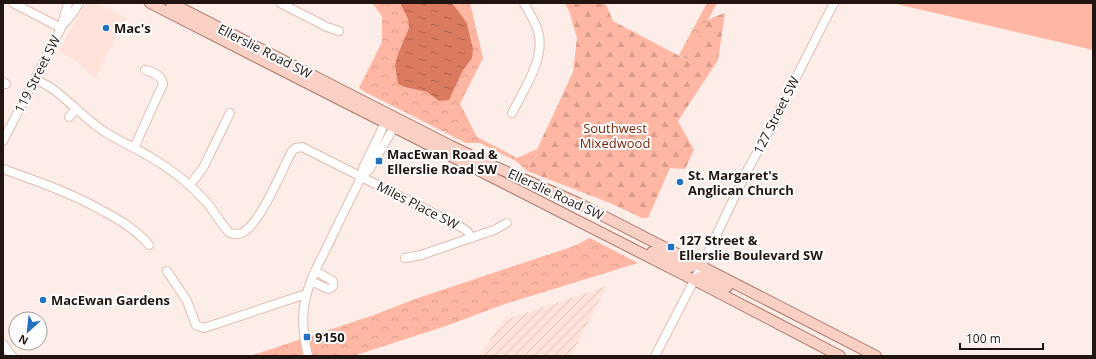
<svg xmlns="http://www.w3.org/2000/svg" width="1096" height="359" viewBox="0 0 1096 359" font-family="'Open Sans',sans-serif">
<defs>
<pattern id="industrial-furrows" width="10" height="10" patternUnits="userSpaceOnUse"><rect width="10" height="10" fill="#ffe2d9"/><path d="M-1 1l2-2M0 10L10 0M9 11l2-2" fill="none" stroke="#dac1b9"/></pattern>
<pattern id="forest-firs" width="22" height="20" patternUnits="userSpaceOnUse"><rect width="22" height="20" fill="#ffb7a3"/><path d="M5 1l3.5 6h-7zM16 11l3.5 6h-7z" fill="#da9c8b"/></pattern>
<pattern id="park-crowns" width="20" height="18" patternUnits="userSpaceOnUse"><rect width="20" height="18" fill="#ffb7a3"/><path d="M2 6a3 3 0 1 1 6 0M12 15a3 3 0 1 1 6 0" fill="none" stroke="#da9c8b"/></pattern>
<pattern id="water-ripples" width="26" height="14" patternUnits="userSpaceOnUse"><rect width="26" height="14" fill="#da7a5f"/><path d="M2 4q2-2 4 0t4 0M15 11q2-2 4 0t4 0" fill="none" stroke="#b0634d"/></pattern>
</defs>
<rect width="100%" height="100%" fill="#fdede9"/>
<path fill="#ffe2d9" d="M 86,3 L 96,3 L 126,18 L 95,78 L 77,62 L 59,50 Z"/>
<path fill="url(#industrial-furrows)" d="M 607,286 L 571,356 L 479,356 L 504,320 Z"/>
<path fill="#ffb7a3" d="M 892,3 L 1093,3 L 1093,50 Z"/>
<path fill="url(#forest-firs)" d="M 565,3 L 605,3 L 608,9 L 613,21 L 687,60 L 707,21 L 714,17 L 725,13 L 718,60 L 678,121 L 694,150 L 685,169 L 670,168 L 648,218 L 642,218 L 610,203 L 527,171 L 573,72 L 577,38 L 569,11 Z"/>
<path fill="url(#park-crowns)" d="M 370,3 L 470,3 L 483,58 L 460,104 L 477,137 L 517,158 L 537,149 L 527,171 L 516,161 L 480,143 L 466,143 L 367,93 L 359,88 L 382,42 L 382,16 L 373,4 Z
M 707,3 L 717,3 L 687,60 L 679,55 Z
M 590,238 L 638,263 L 505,304 L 443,327 L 353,356 L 250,356 L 374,315 L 415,299 L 574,246 Z"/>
<path fill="url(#water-ripples)" d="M 400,3 L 452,3 L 464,19 L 467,24 L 473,49 L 472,58 L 463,70 L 449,100 L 439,101 L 427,92 L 405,87 L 398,84 L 395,65 L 398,54 L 409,28 L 408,19 Z"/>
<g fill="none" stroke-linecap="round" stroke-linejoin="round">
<g stroke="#e2bcb0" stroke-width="10">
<path id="minor" d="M 13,3 L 61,28
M 280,3 L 327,27 L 339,31
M 62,26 L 73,13 L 79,3
M 35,79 C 43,83 51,87 58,93 C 73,105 86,119 102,130 C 118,141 136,148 152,158 C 173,170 192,186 208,204 C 214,211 224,229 230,233 C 233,234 236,234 239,234 C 259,229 282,169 292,151 L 296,148 L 302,147 L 461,227 L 467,231 L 472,238
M 3,82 L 6,84
M 512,113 C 524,89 546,58 538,31 C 535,21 529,12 524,3
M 69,117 L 76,109
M 3,141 L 61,28 L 68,3
M 134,148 L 163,84 C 162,75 153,72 145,70
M 3,169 C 37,181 71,193 103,211 C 120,220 137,230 149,245
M 362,176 L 369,170 L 397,122
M 190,185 L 203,168 L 230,113
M 405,258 L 421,255 L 494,230 L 507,223
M 167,271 L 187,301 L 196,325 L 204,328 L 306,294
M 311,281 L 328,289 C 333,288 334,285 333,281 L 315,271
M 3,344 L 12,356
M 308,356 C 304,339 301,319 305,301 C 309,281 319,263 328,245 C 339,222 350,199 362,176 L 363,168 L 387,119
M 655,356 L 701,267 L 748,169 L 762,144 L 834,3"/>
</g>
<g stroke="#ac7a6b" stroke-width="12">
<path id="major" d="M 150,3 L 702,284 L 840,356
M 171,3 L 451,146 L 491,165 L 576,202 L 876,356
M 652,252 L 691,267
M 694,280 L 700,277 L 705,277 L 727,287"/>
</g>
<use href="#minor" stroke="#fff" stroke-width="8"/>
<use href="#major" stroke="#fad0c4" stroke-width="10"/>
</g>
<g fill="#2471c0" stroke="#fff" stroke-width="1.5">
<circle cx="106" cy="28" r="4"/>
<rect x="375" y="157" width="8" height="8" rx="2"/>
<circle cx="680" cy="182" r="4"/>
<rect x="667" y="243" width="8" height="8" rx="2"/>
<circle cx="43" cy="300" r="4"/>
<rect x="303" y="333" width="8" height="8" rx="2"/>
</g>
<g text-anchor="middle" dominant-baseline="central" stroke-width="4" stroke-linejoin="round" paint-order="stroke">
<g font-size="13" font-weight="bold" fill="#221511" stroke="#fff" text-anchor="start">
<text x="114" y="28">Mac's</text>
<text x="387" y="154">MacEwan Road &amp;<tspan x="387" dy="15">Ellerslie Road SW</tspan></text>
<text x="688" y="175">St. Margaret's<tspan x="688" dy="15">Anglican Church</tspan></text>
<text x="679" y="240">127 Street &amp;<tspan x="679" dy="15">Ellerslie Boulevard SW</tspan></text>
<text x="51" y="300">MacEwan Gardens</text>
<text x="315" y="337">9150</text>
</g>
<g font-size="13" fill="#221511" stroke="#fff">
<text transform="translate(265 51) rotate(27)">Ellerslie Road SW</text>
<text transform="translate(37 74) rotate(-63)">119 Street SW</text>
<text transform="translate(776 115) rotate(-63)">127 Street SW</text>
<text transform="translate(556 194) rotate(25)">Ellerslie Road SW</text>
<text transform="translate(418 205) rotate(27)">Miles Place SW</text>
</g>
<g font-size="13" fill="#7c270b" stroke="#fff">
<text x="615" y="128">Southwest<tspan x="615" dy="15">Mixedwood</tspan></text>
</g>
</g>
<rect width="1096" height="359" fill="none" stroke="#221511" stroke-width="8"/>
<g transform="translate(28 331) rotate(207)"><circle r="19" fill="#ffffff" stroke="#a7a1a0"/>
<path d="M0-3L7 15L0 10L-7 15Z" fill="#2471c0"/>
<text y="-6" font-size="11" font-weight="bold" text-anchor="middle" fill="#221511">N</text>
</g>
<path d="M960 343v6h83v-6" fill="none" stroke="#221511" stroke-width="2"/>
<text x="966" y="343" font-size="12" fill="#221511" stroke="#ffffff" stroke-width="3" paint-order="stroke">100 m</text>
</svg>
